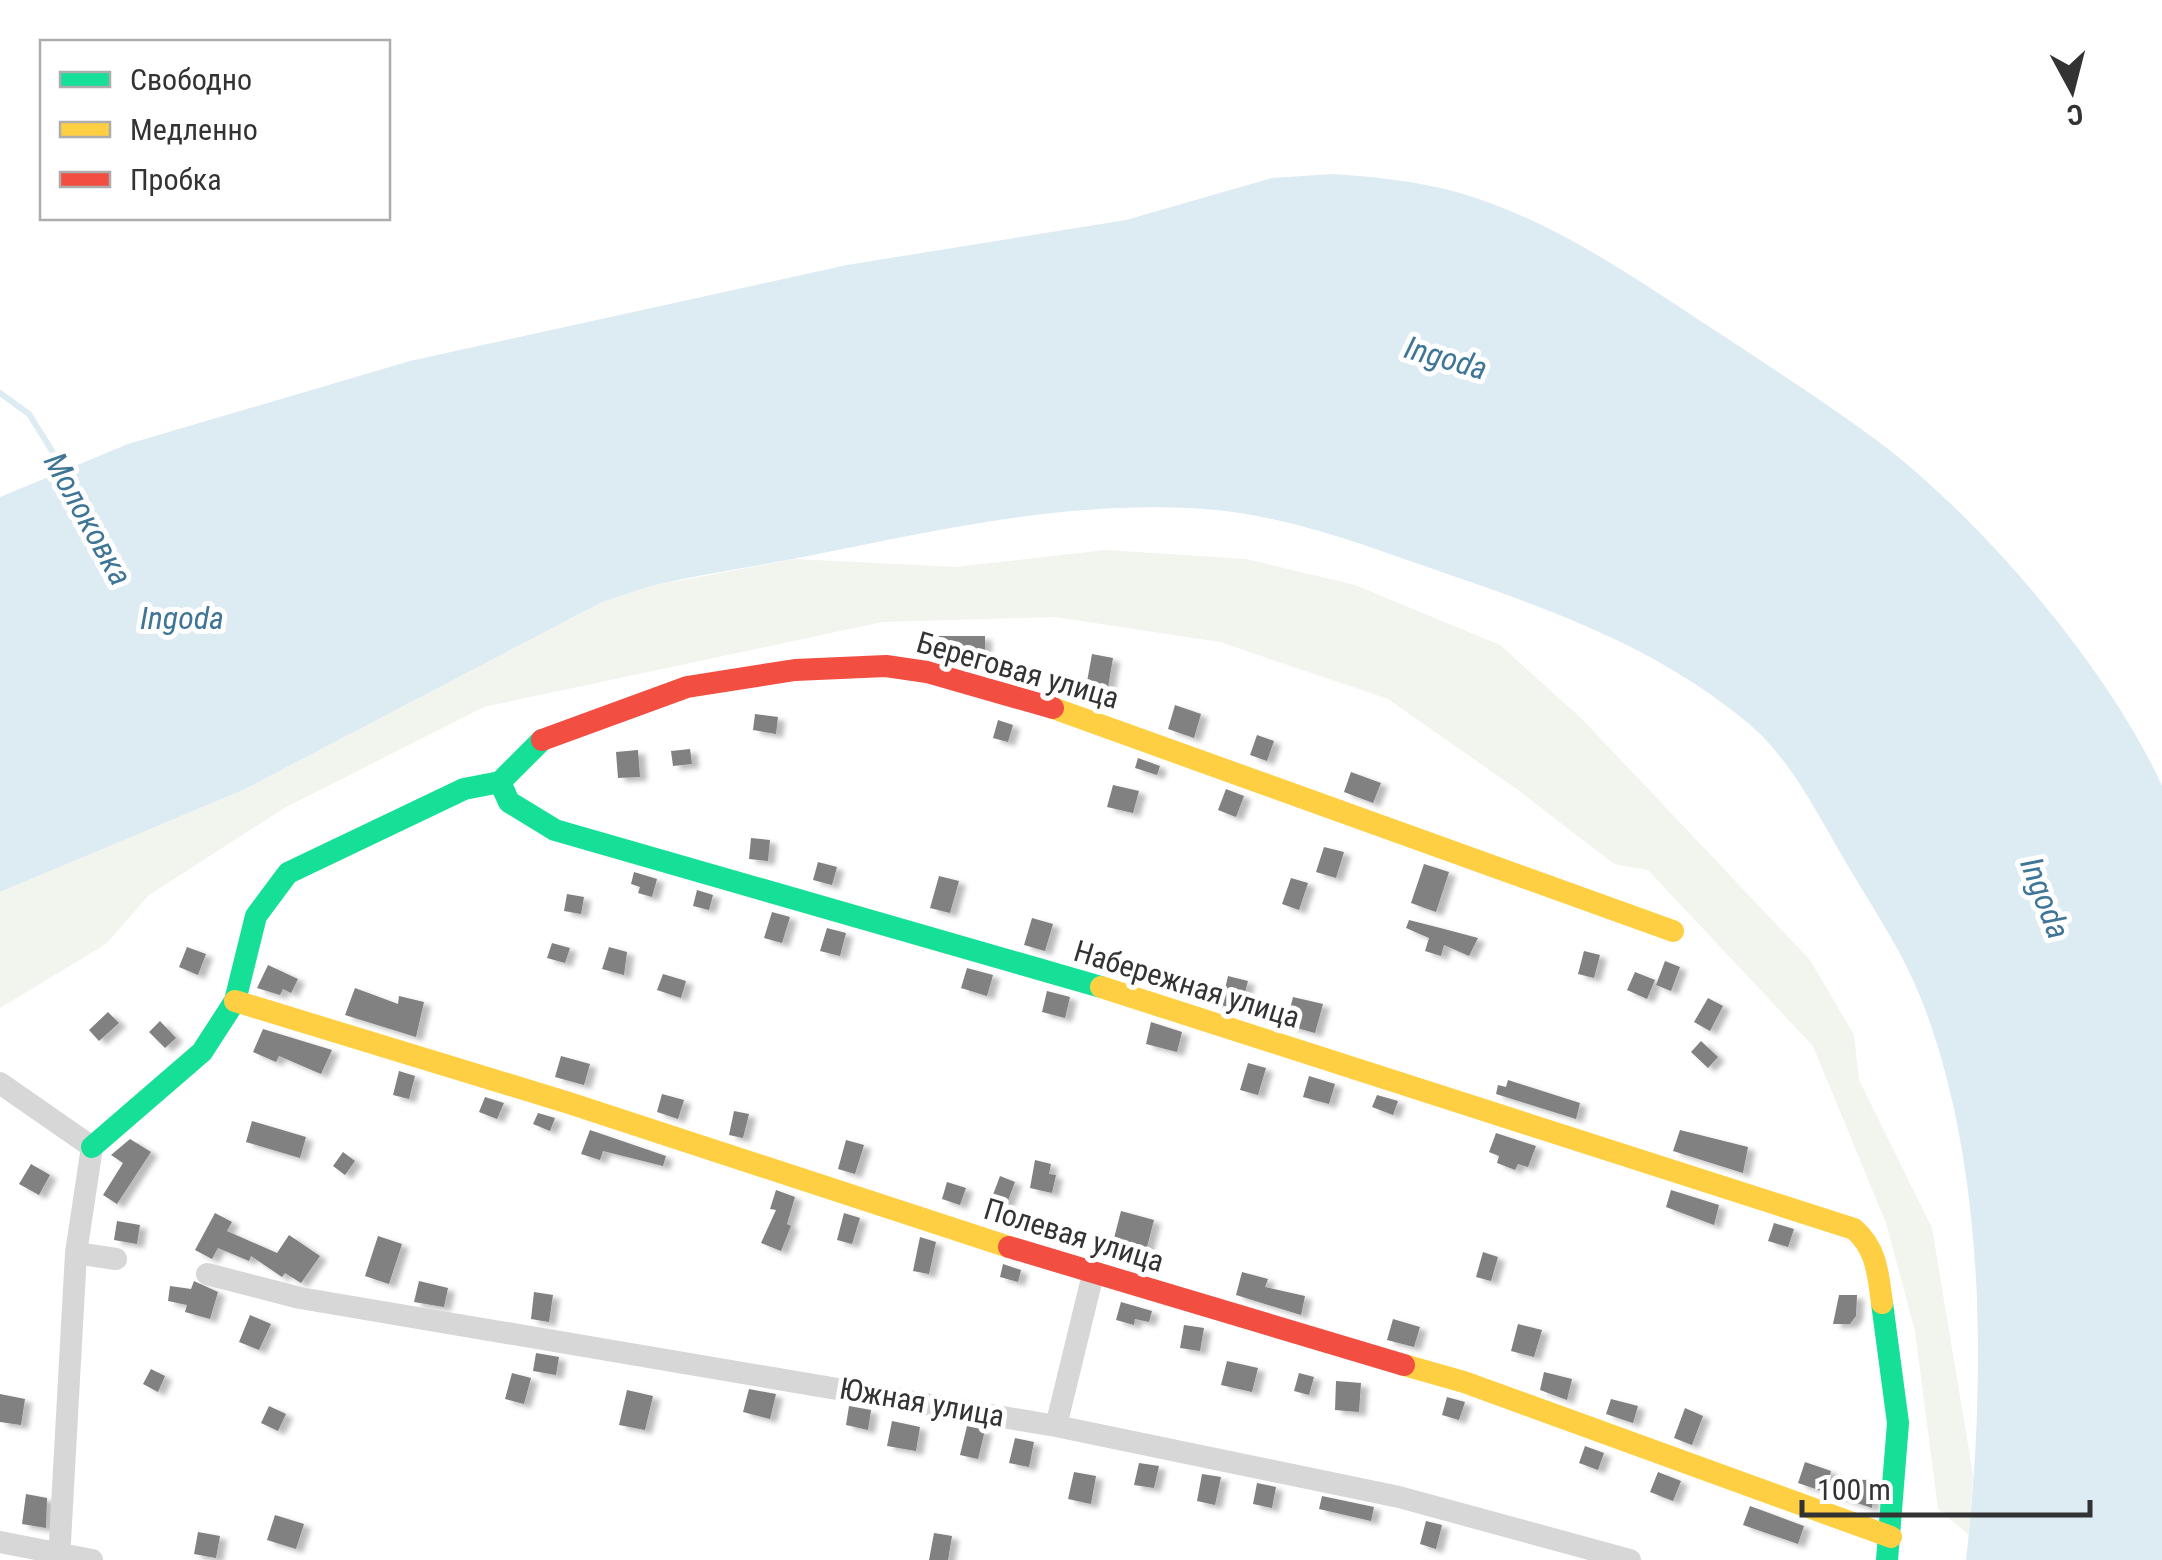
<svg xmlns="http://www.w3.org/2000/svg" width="2162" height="1560" viewBox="0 0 2162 1560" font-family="'Roboto Condensed',sans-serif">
<defs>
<filter id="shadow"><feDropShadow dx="7" dy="4" stdDeviation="2.5" flood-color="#0004"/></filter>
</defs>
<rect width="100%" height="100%" fill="#fff"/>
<path fill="#f1f5ed" d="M 1106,550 L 1246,559 L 1355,585 L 1500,645 L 1582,719 L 1810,960 L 1854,1035 L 1859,1080 L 1932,1228 L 1973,1475 L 1969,1535 L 1938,1509 L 1915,1331 L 1886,1223 L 1813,1046 L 1648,870 L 1614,864 L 1518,790 L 1388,699 L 1220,642 L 1055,617 L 882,622 L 484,707 L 286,807 L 149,895 L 106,944 L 0,1008 L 0,892 L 243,790 L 602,602 L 651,586 L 795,559 L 955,567 Z"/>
<path fill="#ddebf3" d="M 1333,174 C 1376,177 1418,181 1460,193 C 1546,218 1625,271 1699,320 C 1758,359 1818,397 1875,439 C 1979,516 2109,668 2162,786 L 2162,1560 L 1966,1560 C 1986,1383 1987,1168 1922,1001 C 1903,952 1874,910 1848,866 C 1819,817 1792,760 1748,723 C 1662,651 1561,613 1456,577 C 1367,547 1284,512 1189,508 C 1061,502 937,530 813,555 C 759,566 705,573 651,586 L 602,602 L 243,790 L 0,892 L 0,497 L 128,444 L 410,361 L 847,265 L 1126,220 L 1272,178 Z"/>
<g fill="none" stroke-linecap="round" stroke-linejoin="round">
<path stroke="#ddebf3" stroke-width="6" d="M 0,393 L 29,414 L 67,475"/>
</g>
<path fill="#818181" filter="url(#shadow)" d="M 939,636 L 985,636 L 985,650 L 939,650 Z
M 1092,654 L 1113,658 L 1105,705 L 1084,698 Z
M 1175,705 L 1201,714 L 1194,738 L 1168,729 Z
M 755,714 L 778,717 L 776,734 L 753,730 Z
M 998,720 L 1013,725 L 1008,742 L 993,738 Z
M 1257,735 L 1274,741 L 1267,761 L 1250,755 Z
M 690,749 L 692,764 L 673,766 L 671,751 Z
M 638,750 L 640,777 L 618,778 L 616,752 Z
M 1138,758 L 1160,766 L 1157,775 L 1135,768 Z
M 1351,772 L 1381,783 L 1373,803 L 1344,792 Z
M 1113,785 L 1139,791 L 1133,813 L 1107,807 Z
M 1226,789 L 1244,796 L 1236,817 L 1218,810 Z
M 751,838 L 770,840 L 768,861 L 749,859 Z
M 1324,847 L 1344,852 L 1336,878 L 1316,872 Z
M 818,862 L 837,867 L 832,885 L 813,880 Z
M 1424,864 L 1449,872 L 1436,912 L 1411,903 Z
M 634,872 L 657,879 L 652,897 L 638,893 L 640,887 L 631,884 Z
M 939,876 L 959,881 L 950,913 L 930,908 Z
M 1291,878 L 1308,883 L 1299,910 L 1282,904 Z
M 697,890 L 713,895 L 709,910 L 693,906 Z
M 567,894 L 584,897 L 581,914 L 564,911 Z
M 772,912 L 790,917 L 782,943 L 764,938 Z
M 1032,918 L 1053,924 L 1045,951 L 1024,945 Z
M 1409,920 L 1448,930 L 1478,938 L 1469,956 L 1444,945 L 1441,956 L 1425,951 L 1429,938 L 1406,928 Z
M 827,928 L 846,933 L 840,956 L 820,951 Z
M 552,943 L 570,948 L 565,963 L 547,958 Z
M 187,947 L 206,954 L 198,975 L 179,967 Z
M 609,947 L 627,952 L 624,975 L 602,969 Z
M 1105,950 L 1123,955 L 1118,972 L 1100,967 Z
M 1584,951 L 1600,955 L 1594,978 L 1578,974 Z
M 1665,961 L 1680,967 L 1671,991 L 1656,985 Z
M 268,965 L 298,979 L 291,993 L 283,989 L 280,995 L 257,988 Z
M 967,968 L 993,975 L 987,996 L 961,988 Z
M 1635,972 L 1655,980 L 1647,999 L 1627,990 Z
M 663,974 L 686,981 L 681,998 L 657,990 Z
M 1228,976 L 1248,981 L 1240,1011 L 1204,999 L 1208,984 L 1225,989 Z
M 355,988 L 398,1004 L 399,996 L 424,1002 L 416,1037 L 345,1015 Z
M 1047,991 L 1070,997 L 1065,1018 L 1042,1012 Z
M 1293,997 L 1323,1004 L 1315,1033 L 1286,1025 Z
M 1708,998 L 1723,1006 L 1710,1031 L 1694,1022 Z
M 108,1012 L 119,1023 L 99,1041 L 89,1030 Z
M 160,1021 L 176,1038 L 165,1048 L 149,1032 Z
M 1151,1022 L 1182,1032 L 1177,1052 L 1146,1044 Z
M 263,1029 L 332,1050 L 321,1074 L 279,1056 L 276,1062 L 253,1052 Z
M 1701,1041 L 1718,1057 L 1708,1068 L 1691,1052 Z
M 561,1056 L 590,1064 L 584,1085 L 555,1077 Z
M 1248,1063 L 1266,1068 L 1258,1095 L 1240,1090 Z
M 399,1071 L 415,1076 L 409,1099 L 393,1095 Z
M 1309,1076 L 1335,1084 L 1329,1104 L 1303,1097 Z
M 1508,1080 L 1580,1103 L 1576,1119 L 1496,1094 L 1498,1085 L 1506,1087 Z
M 662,1094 L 684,1100 L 678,1119 L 657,1112 Z
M 1377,1095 L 1398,1101 L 1393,1115 L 1372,1107 Z
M 485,1097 L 504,1103 L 497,1119 L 479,1112 Z
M 734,1111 L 749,1114 L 743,1138 L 729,1135 Z
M 538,1113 L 555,1118 L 550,1131 L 533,1124 Z
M 252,1121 L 306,1137 L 300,1158 L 246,1142 Z
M 590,1130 L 666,1156 L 663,1166 L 603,1151 L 600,1160 L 581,1154 Z
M 1680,1130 L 1748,1147 L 1743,1173 L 1673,1151 Z
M 1496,1133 L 1536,1146 L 1528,1167 L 1518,1164 L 1515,1170 L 1497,1163 L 1499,1156 L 1489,1152 Z
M 130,1139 L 151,1152 L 117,1204 L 103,1195 L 123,1163 L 111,1155 Z
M 846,1140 L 864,1145 L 855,1174 L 838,1169 Z
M 343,1152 L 355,1161 L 345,1175 L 333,1166 Z
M 1035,1160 L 1051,1164 L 1049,1174 L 1056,1175 L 1052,1193 L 1030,1188 Z
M 31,1164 L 50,1175 L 39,1195 L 19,1184 Z
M 1000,1176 L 1015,1182 L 1006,1206 L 991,1200 Z
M 947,1182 L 966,1188 L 960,1205 L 942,1199 Z
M 776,1190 L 795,1197 L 787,1224 L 791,1226 L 781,1251 L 761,1243 L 776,1210 L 770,1209 Z
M 1671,1190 L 1719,1205 L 1714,1225 L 1666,1207 Z
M 1121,1211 L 1154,1220 L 1146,1251 L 1113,1242 Z
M 215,1213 L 232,1222 L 227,1231 L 277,1253 L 289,1235 L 320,1256 L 301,1283 L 285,1273 L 282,1277 L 251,1256 L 249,1261 L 218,1248 L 212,1259 L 195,1250 Z
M 844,1213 L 860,1218 L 852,1244 L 837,1240 Z
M 117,1221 L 140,1225 L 137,1244 L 114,1240 Z
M 1774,1223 L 1794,1229 L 1788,1247 L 1768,1241 Z
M 378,1236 L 402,1244 L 389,1284 L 365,1276 Z
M 920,1237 L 936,1242 L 929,1274 L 913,1271 Z
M 1483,1252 L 1498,1257 L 1491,1281 L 1476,1277 Z
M 1003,1264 L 1021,1270 L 1018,1282 L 1000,1277 Z
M 1242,1272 L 1268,1279 L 1265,1287 L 1305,1296 L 1301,1315 L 1236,1295 Z
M 194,1281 L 218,1292 L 210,1319 L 185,1312 L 187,1305 L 168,1301 L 170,1286 L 191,1289 Z
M 419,1281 L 448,1288 L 444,1307 L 414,1302 Z
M 534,1292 L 553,1295 L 549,1322 L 531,1319 Z
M 1839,1295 L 1857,1295 L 1856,1316 L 1850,1324 L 1833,1324 Z
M 1121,1302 L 1152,1311 L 1149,1322 L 1135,1319 L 1134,1325 L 1116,1320 Z
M 250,1315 L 271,1324 L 259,1350 L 239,1342 Z
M 1393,1319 L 1420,1327 L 1414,1347 L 1387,1340 Z
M 1518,1324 L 1542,1330 L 1534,1357 L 1511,1351 Z
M 1184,1325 L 1204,1328 L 1200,1351 L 1180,1348 Z
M 536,1353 L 559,1357 L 556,1375 L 533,1371 Z
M 1227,1361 L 1258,1368 L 1252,1392 L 1221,1385 Z
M 151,1369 L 165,1376 L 158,1392 L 143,1384 Z
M 1544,1372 L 1572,1379 L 1567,1400 L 1540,1390 Z
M 512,1373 L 531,1378 L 524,1404 L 505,1399 Z
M 1299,1373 L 1314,1377 L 1309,1395 L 1294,1391 Z
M 1336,1381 L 1361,1383 L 1359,1412 L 1335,1410 Z
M 749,1389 L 776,1394 L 770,1419 L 743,1412 Z
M 627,1390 L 653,1396 L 645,1430 L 619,1425 Z
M 0,1394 L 25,1399 L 21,1425 L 0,1422 Z
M 1447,1397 L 1465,1402 L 1459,1420 L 1442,1415 Z
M 1611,1399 L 1638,1406 L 1633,1423 L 1606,1414 Z
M 269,1406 L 286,1414 L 278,1431 L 261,1423 Z
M 849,1406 L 871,1410 L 868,1430 L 846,1425 Z
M 1685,1408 L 1703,1416 L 1692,1445 L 1674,1438 Z
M 892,1421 L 920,1427 L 916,1451 L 887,1446 Z
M 967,1426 L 985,1430 L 978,1459 L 960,1455 Z
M 1015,1438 L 1034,1442 L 1029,1467 L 1009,1463 Z
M 1585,1446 L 1604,1453 L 1598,1470 L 1579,1463 Z
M 1805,1462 L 1831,1471 L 1829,1479 L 1870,1480 L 1869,1488 L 1874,1488 L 1872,1508 L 1798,1483 Z
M 1139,1463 L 1159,1466 L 1154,1488 L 1134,1485 Z
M 1074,1472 L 1096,1476 L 1091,1504 L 1068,1499 Z
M 1658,1472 L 1681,1481 L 1673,1501 L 1650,1492 Z
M 1202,1474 L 1221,1477 L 1215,1505 L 1197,1501 Z
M 1257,1483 L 1276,1487 L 1272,1508 L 1253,1504 Z
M 26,1494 L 47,1498 L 46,1528 L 22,1524 Z
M 1322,1496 L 1374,1507 L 1371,1521 L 1319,1509 Z
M 1750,1506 L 1804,1526 L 1798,1544 L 1743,1525 Z
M 275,1515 L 304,1524 L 296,1549 L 267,1540 Z
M 1426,1521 L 1442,1525 L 1436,1549 L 1420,1544 Z
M 198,1532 L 220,1536 L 216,1558 L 194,1554 Z
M 934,1533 L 952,1536 L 948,1560 L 929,1560 Z"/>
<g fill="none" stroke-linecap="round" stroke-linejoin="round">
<path stroke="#d7d7d7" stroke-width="22" d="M 0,1083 L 92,1147 L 76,1253 L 59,1560
M 76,1253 L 116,1259
M 207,1274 L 300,1298 L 1056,1426 L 1399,1497 L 1630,1560
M 1056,1426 L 1093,1274
M 0,1542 L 92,1560"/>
<path stroke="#16e098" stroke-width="22" d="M 500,782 L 509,802 L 555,830 L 1101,987
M 92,1147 L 202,1052 L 235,1001 L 256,916 L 288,873 L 464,789 L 500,782 L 542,740
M 1882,1303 L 1898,1423 L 1887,1560"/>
<path stroke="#ffcf43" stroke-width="22" d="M 1053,708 L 1673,931
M 1101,987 L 1854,1229 C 1877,1249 1878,1274 1882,1303
M 235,1001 L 569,1103 L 1009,1247
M 1404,1365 L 1464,1382 L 1891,1537"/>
<path stroke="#f24e42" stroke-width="22" d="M 542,740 L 687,687 L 795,670 L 886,666 L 927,672 L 1053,708
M 1009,1247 L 1404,1365"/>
</g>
<g text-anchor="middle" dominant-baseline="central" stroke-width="10" stroke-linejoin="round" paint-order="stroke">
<g font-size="30" fill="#333" stroke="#fff">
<text transform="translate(1018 670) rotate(16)">Береговая улица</text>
<text transform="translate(1187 984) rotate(17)">Набережная улица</text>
<text transform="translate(1074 1235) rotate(17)">Полевая улица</text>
<text transform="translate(922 1402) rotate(10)">Южная улица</text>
</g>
<g font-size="32" font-style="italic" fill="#3f7597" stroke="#fff">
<text transform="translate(1446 358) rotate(16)">Ingoda</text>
<text transform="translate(88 519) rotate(61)">Молоковка</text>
<text x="182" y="618">Ingoda</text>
<text transform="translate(2045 898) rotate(69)">Ingoda</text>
</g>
</g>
<rect x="40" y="40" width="350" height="180" fill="#ffffff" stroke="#adadad" stroke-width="2.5"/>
<rect x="60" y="72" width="50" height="15" fill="#16e098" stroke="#adadad" stroke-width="2.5"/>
<text x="130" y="90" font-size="30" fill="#333333">Свободно</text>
<rect x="60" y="122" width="50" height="15" fill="#ffcf43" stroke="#adadad" stroke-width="2.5"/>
<text x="130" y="140" font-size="30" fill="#333333">Медленно</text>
<rect x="60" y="172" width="50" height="15" fill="#f24e42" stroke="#adadad" stroke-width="2.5"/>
<text x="130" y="190" font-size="30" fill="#333333">Пробка</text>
<g transform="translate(2072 90) rotate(173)" stroke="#ffffff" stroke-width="8" paint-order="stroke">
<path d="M0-8L18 38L0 25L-18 38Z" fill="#333333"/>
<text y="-15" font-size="28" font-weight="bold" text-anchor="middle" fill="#333333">С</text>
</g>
<path d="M1802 1500v15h288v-15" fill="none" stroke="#333333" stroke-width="5"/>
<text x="1817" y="1500" font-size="30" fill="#333333" stroke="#ffffff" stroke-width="8" paint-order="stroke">100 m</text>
</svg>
